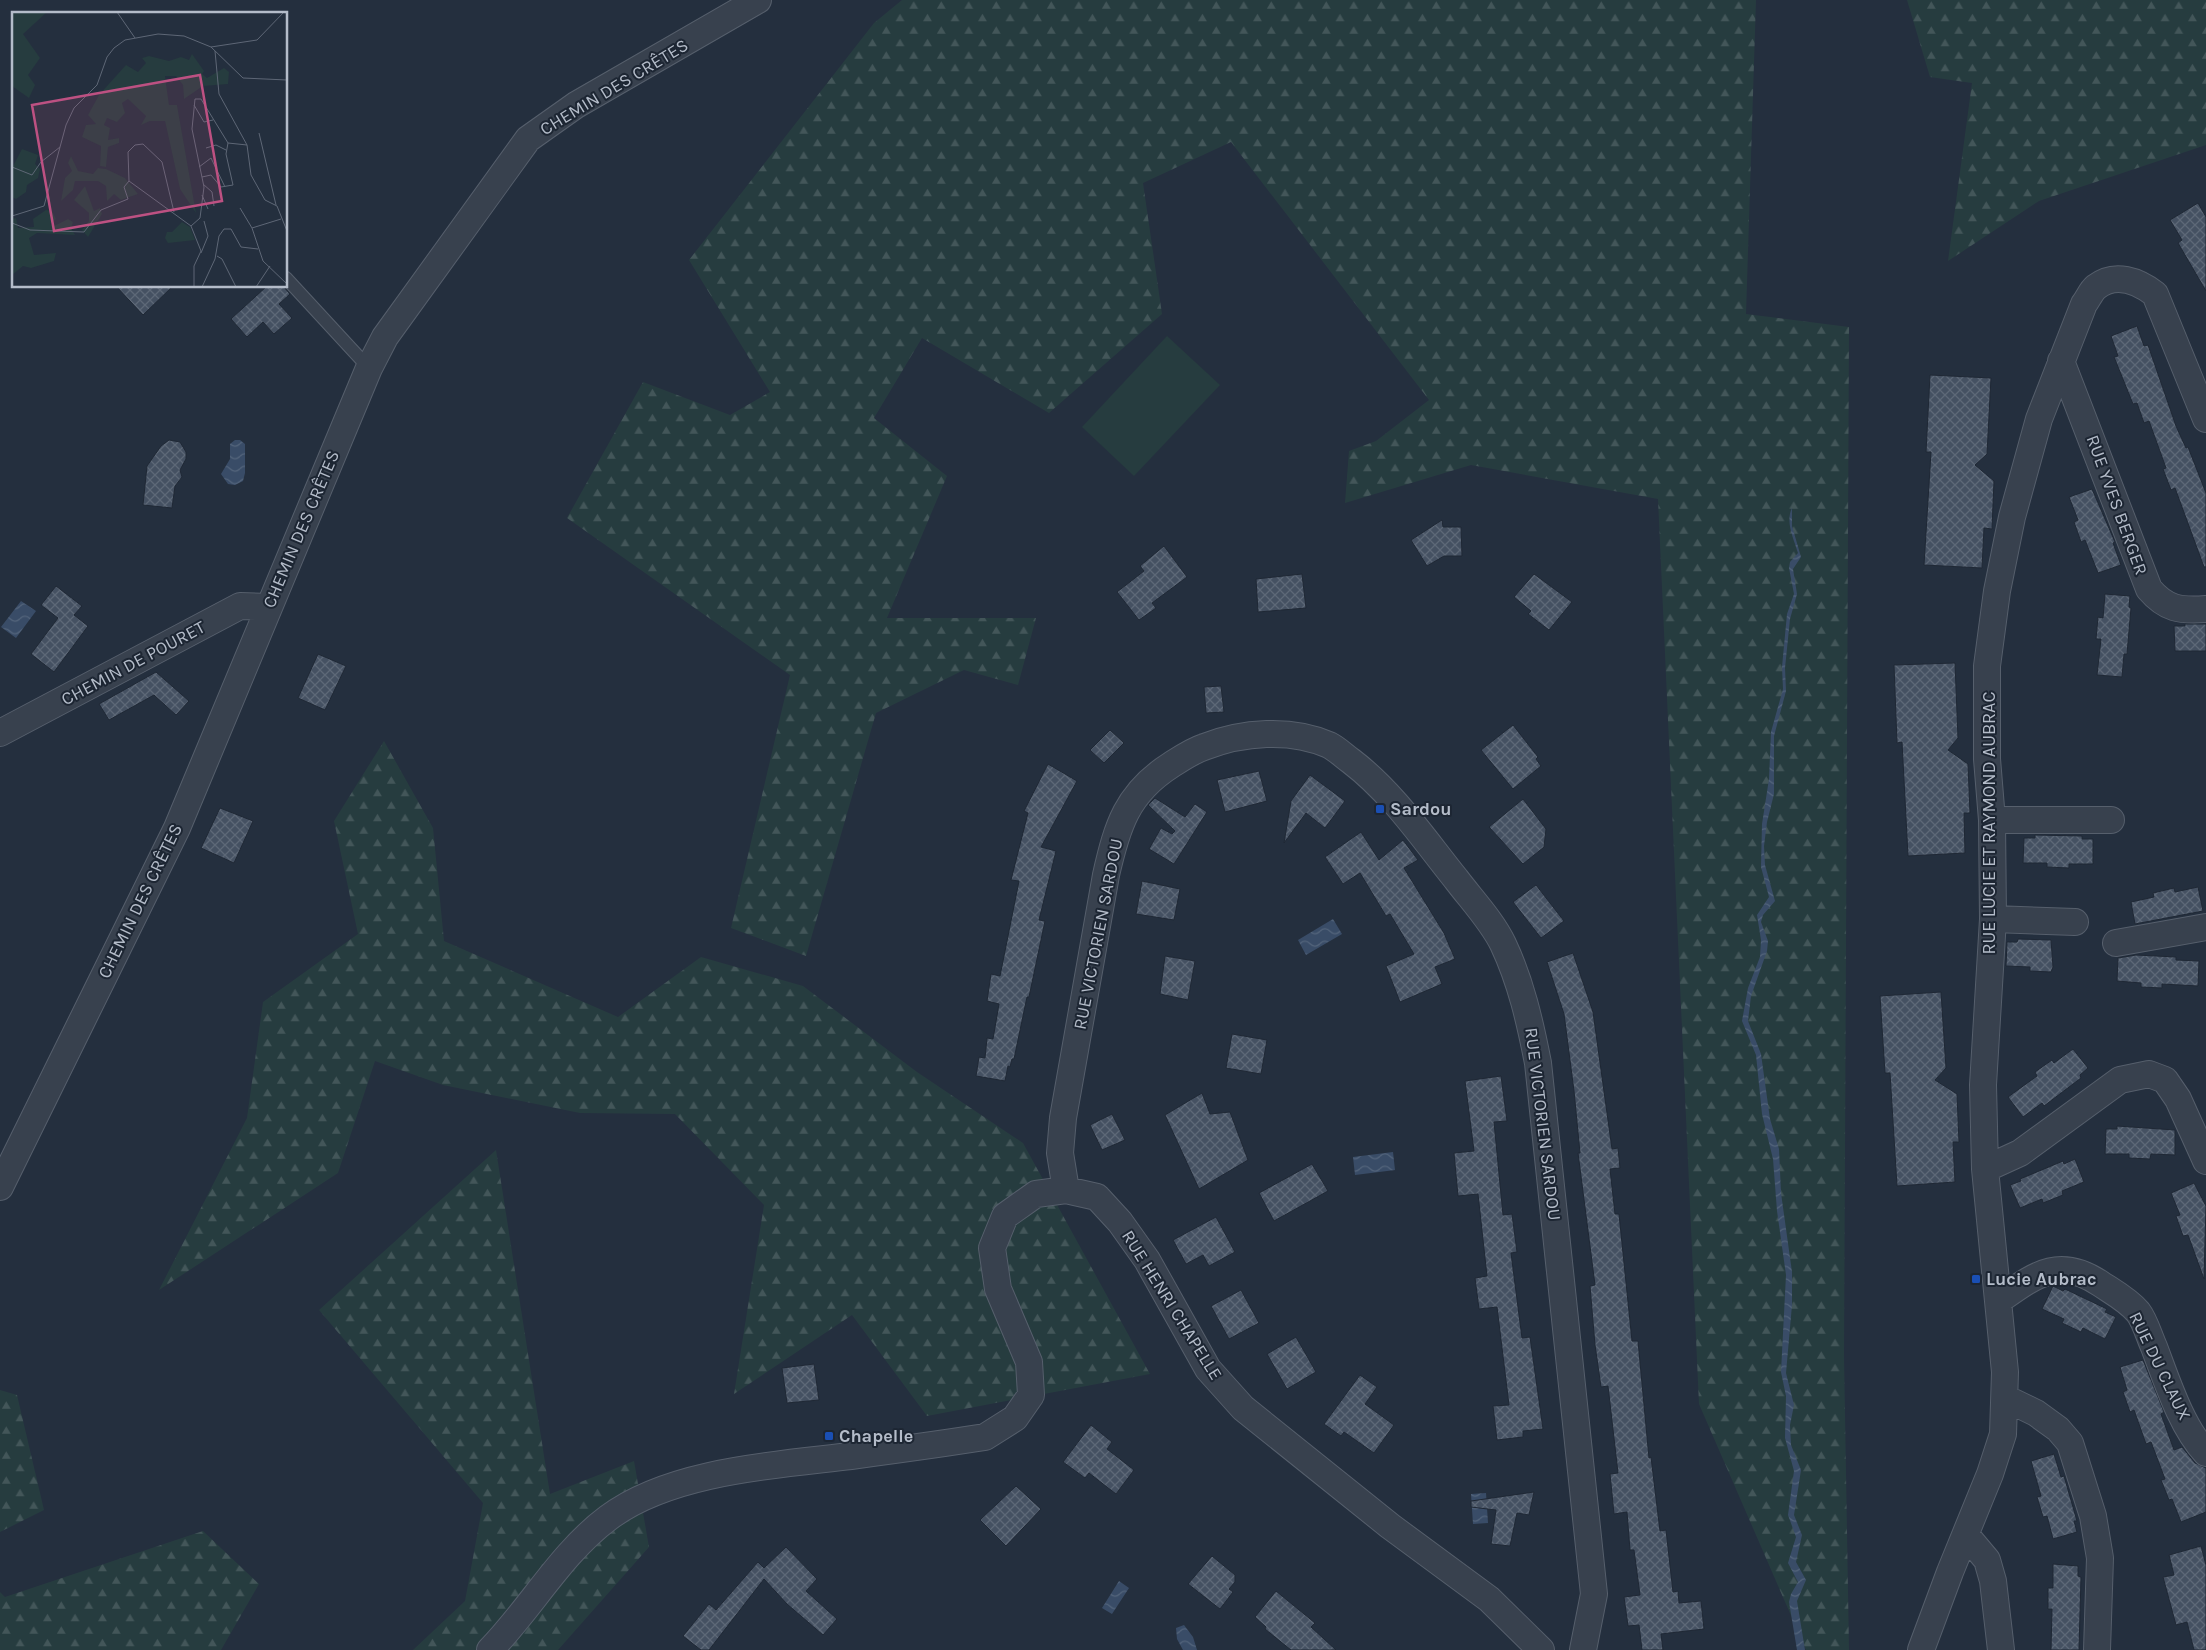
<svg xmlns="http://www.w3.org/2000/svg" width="2206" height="1650" viewBox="0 0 2206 1650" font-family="Karla,sans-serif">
<defs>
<pattern id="forest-firs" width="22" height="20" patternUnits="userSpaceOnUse" patternTransform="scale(1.25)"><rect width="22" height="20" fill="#263c3f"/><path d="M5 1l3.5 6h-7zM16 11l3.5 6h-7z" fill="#435659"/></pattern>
<pattern id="water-waves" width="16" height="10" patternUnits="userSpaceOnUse" patternTransform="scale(1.25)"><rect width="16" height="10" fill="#394c67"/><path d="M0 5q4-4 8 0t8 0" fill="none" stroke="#53647b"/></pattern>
<pattern id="building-cross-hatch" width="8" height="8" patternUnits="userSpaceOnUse" patternTransform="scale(1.25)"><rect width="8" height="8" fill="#455162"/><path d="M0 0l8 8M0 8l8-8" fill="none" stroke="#5d6877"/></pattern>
</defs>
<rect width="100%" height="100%" fill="#242f3e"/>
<path fill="url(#forest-firs)" d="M 902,0 L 1756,0 L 1746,314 L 1849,327 L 1844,1356 L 1849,1650 L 1806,1650 L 1699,1404 L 1658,499 L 1471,465 L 1345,503 L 1349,451 L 1376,441 L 1429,400 L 1231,142 L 1143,183 L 1162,314 L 1049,413 L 922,338 L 874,418 L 947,476 L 887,618 L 1036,618 L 1018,685 L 964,670 L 876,713 L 806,956 L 731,928 L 790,675 L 567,518 L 643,382 L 730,415 L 770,392 L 689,260 L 874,23 Z
M 1907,0 L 2206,0 L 2206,145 L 2039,201 L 1948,261 L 1972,83 L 1930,77 Z
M 384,741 L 433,828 L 444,941 L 618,1017 L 701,957 L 803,986 L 917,1072 L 1023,1143 L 1150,1374 L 927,1416 L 852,1315 L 734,1394 L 764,1205 L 675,1114 L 580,1113 L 443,1085 L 375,1061 L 338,1173 L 159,1290 L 247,1118 L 263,1002 L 358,934 L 334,821 Z
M 496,1150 L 550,1494 L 634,1461 L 649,1547 L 558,1650 L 413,1650 L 465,1601 L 483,1503 L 319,1310 Z
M 0,1390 L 17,1395 L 44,1510 L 0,1532 Z
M 203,1531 L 259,1584 L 221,1650 L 0,1650 L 0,1592 L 5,1597 Z"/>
<path fill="#263c3f" d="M 1167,336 L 1220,385 L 1134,476 L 1082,427 Z"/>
<path fill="url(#water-waves)" d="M 235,440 L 240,440 L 245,444 L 245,473 L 243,481 L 235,485 L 228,484 L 221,474 L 230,459 L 230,444 Z
M 1792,508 L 1792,526 L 1801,557 L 1793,569 L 1797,594 L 1790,619 L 1785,668 L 1786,691 L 1774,736 L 1774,794 L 1767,822 L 1764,846 L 1765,865 L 1775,901 L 1763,915 L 1761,922 L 1768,941 L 1767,951 L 1751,996 L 1748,1021 L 1761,1054 L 1770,1119 L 1779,1149 L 1781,1193 L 1792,1272 L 1792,1305 L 1786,1373 L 1794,1405 L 1790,1425 L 1791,1445 L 1801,1470 L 1794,1515 L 1802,1535 L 1796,1562 L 1806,1580 L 1797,1601 L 1805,1650 L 1797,1650 L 1789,1602 L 1791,1594 L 1798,1582 L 1788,1563 L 1796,1537 L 1788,1515 L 1794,1471 L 1785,1438 L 1786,1396 L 1781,1372 L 1786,1275 L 1777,1211 L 1773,1159 L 1762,1114 L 1756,1055 L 1742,1021 L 1748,988 L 1760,957 L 1761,940 L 1757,915 L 1769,897 L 1761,867 L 1762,824 L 1769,779 L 1771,732 L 1783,689 L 1782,667 L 1787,614 L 1794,594 L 1789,568 L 1790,562 L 1798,553 C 1794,539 1785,522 1792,508 Z
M 21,601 L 36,611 L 16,638 L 1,627 Z
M 1333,919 L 1342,934 L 1306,955 L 1298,940 Z
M 1393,1152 L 1395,1170 L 1355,1175 L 1353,1157 Z
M 1486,1493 L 1488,1523 L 1473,1524 L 1471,1494 Z
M 1119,1581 L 1129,1588 L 1112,1614 L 1102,1608 Z
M 1184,1625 L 1193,1637 L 1197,1650 L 1183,1650 L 1177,1639 L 1176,1628 Z"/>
<path fill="url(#building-cross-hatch)" stroke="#1f2835" d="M 2198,203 L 2206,217 L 2206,291 L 2178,243 L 2182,240 L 2170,220 Z
M 116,286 L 173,286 L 143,315 Z
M 267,286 L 283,286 L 290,294 L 279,304 L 292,318 L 274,334 L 263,322 L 247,337 L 231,319 Z
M 2137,326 L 2144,346 L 2148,345 L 2176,426 L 2186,448 L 2188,447 L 2206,493 L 2206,567 L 2204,567 L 2175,488 L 2171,490 L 2163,469 L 2166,468 L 2149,421 L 2144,423 L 2137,403 L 2133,404 L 2114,357 L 2118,356 L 2111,336 Z
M 1930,375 L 1991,378 L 1987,454 L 1975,465 L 1994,481 L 1992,529 L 1984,528 L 1982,568 L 1924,565 L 1931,452 L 1926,452 Z
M 169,440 L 180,442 L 186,452 L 186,459 L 180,470 L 182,477 L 175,486 L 172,508 L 143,505 L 147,466 L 161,446 Z
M 2092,489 L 2115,542 L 2113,543 L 2121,565 L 2098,573 L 2085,540 L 2081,542 L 2074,522 L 2078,520 L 2069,497 Z
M 1442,520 L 1443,527 L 1461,527 L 1462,556 L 1444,556 L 1427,566 L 1411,540 Z
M 1164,546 L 1187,577 L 1152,603 L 1156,608 L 1139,620 L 1117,592 L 1144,571 L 1140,566 Z
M 1302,574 L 1306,608 L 1258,612 L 1256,579 Z
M 1534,574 L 1572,602 L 1549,630 L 1528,614 L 1531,611 L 1514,597 Z
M 56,586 L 82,606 L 74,615 L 88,626 L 54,672 L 31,654 L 58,618 L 41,605 Z
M 2105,594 L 2130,596 L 2129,607 L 2131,608 L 2127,654 L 2124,654 L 2122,677 L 2097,675 L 2101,639 L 2096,639 L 2098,617 L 2103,618 Z
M 2185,624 L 2206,624 L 2206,651 L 2175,651 L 2174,626 L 2185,626 Z
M 318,654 L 346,666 L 325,710 L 298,698 Z
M 1955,663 L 1958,738 L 1948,750 L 1968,764 L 1970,813 L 1964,813 L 1965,853 L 1908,856 L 1902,742 L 1897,743 L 1894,665 Z
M 156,672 L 189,701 L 176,715 L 154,695 L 109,720 L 99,704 Z
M 1221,686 L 1224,712 L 1206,713 L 1204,687 Z
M 1513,725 L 1538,757 L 1536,759 L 1541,766 L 1513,789 L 1481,750 Z
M 1110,730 L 1124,743 L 1104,763 L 1090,750 Z
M 1048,764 L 1077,781 L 1041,847 L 1056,851 L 1039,920 L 1045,921 L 1029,997 L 1027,997 L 1014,1059 L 1012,1059 L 1010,1067 L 1008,1066 L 1005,1081 L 976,1076 L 979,1057 L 985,1058 L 987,1038 L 993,1039 L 999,1004 L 987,1001 L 991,974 L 1000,976 L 1019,881 L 1011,880 L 1028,813 L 1024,811 Z
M 1259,771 L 1267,801 L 1225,812 L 1217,780 Z
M 1310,775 L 1345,801 L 1325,828 L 1306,813 L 1284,843 L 1291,801 Z
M 1155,798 L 1185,817 L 1195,804 L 1207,812 L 1174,864 L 1149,849 L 1161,828 L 1172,834 L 1175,831 L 1148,805 Z
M 1523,799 L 1546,829 L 1544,847 L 1523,864 L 1489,827 Z
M 220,808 L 253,821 L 234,863 L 201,848 Z
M 1361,832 L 1379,860 L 1403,840 L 1418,860 L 1404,868 L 1444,933 L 1455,959 L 1435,967 L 1442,984 L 1400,1002 L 1386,966 L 1414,954 L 1390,914 L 1386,916 L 1360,873 L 1343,884 L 1325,857 Z
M 2035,835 L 2082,836 L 2082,839 L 2093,839 L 2093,864 L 2069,864 L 2069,868 L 2047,867 L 2047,863 L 2023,863 L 2024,838 L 2035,838 Z
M 1142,881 L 1180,889 L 1174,920 L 1136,914 Z
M 1536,885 L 1564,921 L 1541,938 L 1513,902 Z
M 2198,887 L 2203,911 L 2135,924 L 2131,902 L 2154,897 L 2153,893 L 2174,888 L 2175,892 Z
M 2018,939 L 2051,940 L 2053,967 L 2051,972 L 2030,971 L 2030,967 L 2006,966 L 2007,942 L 2017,942 Z
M 1573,953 L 1593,1012 L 1612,1149 L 1618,1148 L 1620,1168 L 1610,1169 L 1615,1214 L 1619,1214 L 1632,1341 L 1638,1341 L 1649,1458 L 1651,1457 L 1660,1531 L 1666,1530 L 1673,1592 L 1678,1591 L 1679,1603 L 1701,1601 L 1704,1629 L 1661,1634 L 1663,1650 L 1642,1650 L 1639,1625 L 1628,1626 L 1624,1597 L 1640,1595 L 1634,1550 L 1630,1550 L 1627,1512 L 1614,1514 L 1610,1474 L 1618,1473 L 1608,1386 L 1601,1387 L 1595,1345 L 1590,1286 L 1595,1285 L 1578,1153 L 1580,1153 L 1574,1091 L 1564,1014 L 1547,962 Z
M 2136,955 L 2176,957 L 2176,960 L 2199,961 L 2198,986 L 2162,984 L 2162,988 L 2141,987 L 2141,983 L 2117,981 L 2118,958 Z
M 1165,956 L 1195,961 L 1188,1000 L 1160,994 Z
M 1941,992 L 1946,1068 L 1935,1080 L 1957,1094 L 1959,1142 L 1953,1142 L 1955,1182 L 1897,1186 L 1890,1073 L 1885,1073 L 1880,996 Z
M 1232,1034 L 1267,1040 L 1261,1074 L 1226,1068 Z
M 2073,1049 L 2088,1068 L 2080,1075 L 2081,1078 L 2044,1106 L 2042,1103 L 2023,1117 L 2008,1097 L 2037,1076 L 2035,1072 L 2052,1060 L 2054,1063 Z
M 1501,1076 L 1507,1121 L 1494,1122 L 1503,1215 L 1512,1214 L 1517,1252 L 1511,1253 L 1522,1338 L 1530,1337 L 1543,1429 L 1523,1431 L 1523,1437 L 1497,1440 L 1493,1406 L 1509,1405 L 1497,1307 L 1479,1309 L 1475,1278 L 1487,1276 L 1478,1194 L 1458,1196 L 1454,1153 L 1474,1151 L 1465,1081 Z
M 1202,1093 L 1210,1114 L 1230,1112 L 1248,1160 L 1199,1189 L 1165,1115 Z
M 1112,1114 L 1125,1140 L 1102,1150 L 1090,1125 Z
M 2117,1126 L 2175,1130 L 2175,1155 L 2151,1154 L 2150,1159 L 2129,1158 L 2129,1154 L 2105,1154 L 2106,1129 L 2117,1129 Z
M 2075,1159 L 2084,1182 L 2062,1191 L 2063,1195 L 2043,1203 L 2042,1199 L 2020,1208 L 2010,1185 L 2021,1181 L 2020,1179 L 2063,1161 L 2064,1164 Z
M 1312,1164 L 1328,1191 L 1274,1221 L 1259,1193 Z
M 2194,1183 L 2206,1206 L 2204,1279 L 2188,1235 L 2183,1236 L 2176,1216 L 2180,1215 L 2171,1193 Z
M 1216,1217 L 1235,1252 L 1209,1266 L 1203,1255 L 1186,1264 L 1173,1240 Z
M 2053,1286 L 2063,1291 L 2065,1289 L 2107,1309 L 2105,1312 L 2116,1317 L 2105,1339 L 2083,1328 L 2081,1332 L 2062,1323 L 2064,1319 L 2042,1309 Z
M 1241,1290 L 1259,1323 L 1229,1339 L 1211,1306 Z
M 1296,1337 L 1316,1372 L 1287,1389 L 1267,1354 Z
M 2143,1360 L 2164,1412 L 2161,1414 L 2174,1450 L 2182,1447 L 2195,1463 L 2206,1468 L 2206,1512 L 2181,1522 L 2172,1499 L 2169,1500 L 2161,1480 L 2165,1479 L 2151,1442 L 2146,1444 L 2134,1410 L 2130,1412 L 2123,1392 L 2127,1390 L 2120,1367 Z
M 814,1364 L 819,1400 L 787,1403 L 782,1368 Z
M 1360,1375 L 1377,1387 L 1365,1404 L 1394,1425 L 1374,1453 L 1344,1432 L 1341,1436 L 1324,1424 Z
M 1091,1425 L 1112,1442 L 1107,1449 L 1134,1470 L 1116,1494 L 1089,1473 L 1085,1478 L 1063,1462 Z
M 2054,1454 L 2061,1477 L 2064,1476 L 2077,1521 L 2074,1521 L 2077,1532 L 2053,1539 L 2047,1516 L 2043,1517 L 2037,1497 L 2041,1496 L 2031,1461 Z
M 1016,1486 L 1041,1509 L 1006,1546 L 980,1520 Z
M 1534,1492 L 1529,1515 L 1517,1513 L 1510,1546 L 1491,1544 L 1496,1510 L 1471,1507 L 1471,1501 Z
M 2201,1546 L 2206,1565 L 2206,1650 L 2194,1650 L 2187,1622 L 2176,1625 L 2163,1577 L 2174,1575 L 2169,1555 Z
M 786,1547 L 817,1579 L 806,1591 L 837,1619 L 823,1635 L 787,1604 L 764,1579 L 709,1650 L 701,1650 L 683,1636 L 709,1604 L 716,1610 L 758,1562 L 764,1568 Z
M 1212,1556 L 1235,1575 L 1235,1582 L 1229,1589 L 1233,1592 L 1220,1609 L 1188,1584 Z
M 2053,1564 L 2078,1566 L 2078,1576 L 2081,1577 L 2079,1650 L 2051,1650 L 2052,1609 L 2048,1609 L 2048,1588 L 2053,1588 Z
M 1276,1591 L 1315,1623 L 1311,1627 L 1336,1650 L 1291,1650 L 1265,1629 L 1266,1627 L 1255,1617 Z"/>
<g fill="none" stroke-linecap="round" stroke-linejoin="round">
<g stroke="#565f6c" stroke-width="14">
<path id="lane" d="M 286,278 L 369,368"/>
</g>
<g stroke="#565f6c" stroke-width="28">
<path id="street" d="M 2061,361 L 2149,589 C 2166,609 2180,611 2206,609
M 0,733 L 240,606 L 268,607
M 1992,820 L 2111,820
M 1993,919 L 2075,922
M 2116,943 L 2206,927
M 1985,1169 L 2020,1153 L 2120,1080 L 2149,1074 L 2165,1080 L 2178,1099 L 2206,1161
M 0,1187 L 177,828 L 369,368 L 385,337 L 528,139 L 576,105 L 758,0
M 1066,1190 L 1060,1153 L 1063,1118 L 1106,875 C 1117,826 1127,793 1171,765 C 1182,758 1192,751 1204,747 C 1242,732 1291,728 1329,745 C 1337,749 1344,756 1351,761 C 1393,793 1423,838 1456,879 C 1471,899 1492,921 1503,944 C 1521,982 1530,1022 1538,1063 L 1594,1594 L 1583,1650
M 1998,1301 C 2034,1276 2058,1255 2101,1284 C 2113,1292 2128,1300 2138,1312 C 2145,1321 2149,1336 2154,1347 C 2167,1381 2181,1426 2206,1453
M 2005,1398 L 2036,1413 L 2058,1429 L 2070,1443 L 2093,1516 L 2100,1558 L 2097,1650
M 1966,1535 L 1987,1560 L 1993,1581 L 2001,1650
M 490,1650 C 531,1608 561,1553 608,1518 C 670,1471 776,1465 851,1456 C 896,1450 941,1444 985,1437 L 1015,1418 L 1031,1395 L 1029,1362 L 998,1289 L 992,1248 L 1005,1216 L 1036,1194 L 1066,1190 L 1097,1197 L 1120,1222 L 1147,1260 L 1208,1369 L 1243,1408 L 1390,1526 L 1489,1599 L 1541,1650
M 1921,1650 L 1950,1572 L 1990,1474 L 2003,1434 L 2005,1372 L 1985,1169 L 1983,1085 L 1993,919 L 1992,820 L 1987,759 L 1987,666 L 1997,591 L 2012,517 L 2039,419 L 2084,304 C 2088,299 2091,291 2096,287 C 2115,272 2138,281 2155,294 L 2206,419"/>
</g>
<use href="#lane" stroke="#38414e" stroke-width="12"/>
<use href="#street" stroke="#38414e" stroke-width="26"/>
</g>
<g fill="#1a4fb4" stroke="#1d2633" stroke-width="2">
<rect x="1375" y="804" width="10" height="10" rx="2.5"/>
<rect x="1971" y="1274" width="10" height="10" rx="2.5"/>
<rect x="824" y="1431" width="10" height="10" rx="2.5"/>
</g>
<g text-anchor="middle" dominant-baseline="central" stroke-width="4" stroke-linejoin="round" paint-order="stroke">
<g font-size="18" fill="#b4bcc9" stroke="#1d2633">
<text transform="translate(614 87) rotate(-31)">CHEMIN DES CRÊTES</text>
<text transform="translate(2117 505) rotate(70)">RUE YVES BERGER</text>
<text transform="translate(301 529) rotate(-67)">CHEMIN DES CRÊTES</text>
<text transform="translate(133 663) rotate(-28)">CHEMIN DE POURET</text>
<text transform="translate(1989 823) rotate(-90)">RUE LUCIE ET RAYMOND AUBRAC</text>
<text transform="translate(140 901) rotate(-64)">CHEMIN DES CRÊTES</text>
<text transform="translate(1098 934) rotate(-79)">RUE VICTORIEN SARDOU</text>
<text transform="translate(1543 1124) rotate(83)">RUE VICTORIEN SARDOU</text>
<text transform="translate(1172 1305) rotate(58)">RUE HENRI CHAPELLE</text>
<text transform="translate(2160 1366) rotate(64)">RUE DU CLAUX</text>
</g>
<g font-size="18" font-weight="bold" fill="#b4bcc9" stroke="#1d2633" text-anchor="start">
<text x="1390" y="809">Sardou</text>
<text x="1986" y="1279">Lucie Aubrac</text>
<text x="839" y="1436">Chapelle</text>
</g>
</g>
<g transform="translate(12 12)">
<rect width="275" height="275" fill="#242f3e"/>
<path d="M 0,0 L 35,0 L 11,22 L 28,46 L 16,63 L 23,73 L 17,86 L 0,74 ZM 180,42 L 192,59 L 190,62 L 195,66 L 212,56 L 217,60 L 216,72 L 191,74 L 172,87 L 171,73 L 164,64 L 153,64 L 157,93 L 165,93 L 184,201 L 168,177 L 153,109 L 138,109 L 129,113 L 134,104 L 116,87 L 110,91 L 113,101 L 105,110 L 95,106 L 92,113 L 98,116 L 96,128 L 107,126 L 107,131 L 96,135 L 94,155 L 88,154 L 89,134 L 70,125 L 74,113 L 84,112 L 76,103 L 87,83 L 114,53 L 126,60 L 134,51 L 130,46 L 137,44 L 157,49 L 169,45 L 177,48 ZM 10,137 L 26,143 L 23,152 L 28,157 L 26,166 L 15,173 L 14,180 L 4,187 L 0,185 L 0,156 ZM 59,144 L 66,159 L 81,162 L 86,156 L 94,157 L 113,166 L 126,182 L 109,188 L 102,182 L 95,189 L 94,174 L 86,169 L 63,169 L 61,178 L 49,189 L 53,166 L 60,159 L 56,151 ZM 73,174 L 82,199 L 88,196 L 90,202 L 76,225 L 70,218 L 77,209 L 77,201 L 62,188 ZM 34,198 L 40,199 L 44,207 L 38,212 L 42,214 L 56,207 L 61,210 L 59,216 L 63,223 L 25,221 L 17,226 L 22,243 L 44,241 L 42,249 L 19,256 L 11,254 L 0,263 L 0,207 L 4,206 L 6,216 L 22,215 L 21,207 ZM 170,210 L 178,215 L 183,228 L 156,231 L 153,226 L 155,220 L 160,220 Z" fill="#263c3f"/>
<path fill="none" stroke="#5e6776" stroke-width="1" d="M 105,0 L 123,26M 227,0 L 247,0M 199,35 L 231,66 L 275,68M 203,39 L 207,82 L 235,133 L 239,163 L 253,188 L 265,194 L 275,219M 182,93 L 192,110 L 201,108M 247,121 L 264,193M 194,136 L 204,133 L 214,138M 0,155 L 20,163 L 29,150 L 48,135M 187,155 L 199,146 L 213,175M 190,165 L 199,163 L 209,175 L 221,173 L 214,142 L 216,131M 117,169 L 179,214 L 189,239 L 182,254 L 182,275M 117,169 L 116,140 L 123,133 L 131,132 L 150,150 L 162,200M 191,172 L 200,180 L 202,194M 190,183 L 196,197M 228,196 L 240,216 L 251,249 L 275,272M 0,204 L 32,194 L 54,113 L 62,96 L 85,73 L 95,45 L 102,36 L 113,28 L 146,22 L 172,24 L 199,35 L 245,28 L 272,0M 0,211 L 18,218 L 72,220 L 89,198 L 116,187 L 112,175 L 117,169M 179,214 L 188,206 L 192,175 L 180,117 L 183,87 L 189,87 L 216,131 L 235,133M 240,216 L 269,207M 189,241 L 196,224 L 192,209M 205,244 L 210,247 L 224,275M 190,275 L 203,247 L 207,224 L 212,217 L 219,217 L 229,235 L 246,237M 244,275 L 258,254"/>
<path fill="#bd5182" fill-opacity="0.15" stroke="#bd5182" stroke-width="2.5" d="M 188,63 L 210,189 L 42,219 L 20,93 Z"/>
<rect width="275" height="275" fill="none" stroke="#b4bcc9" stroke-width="2.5"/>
</g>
</svg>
